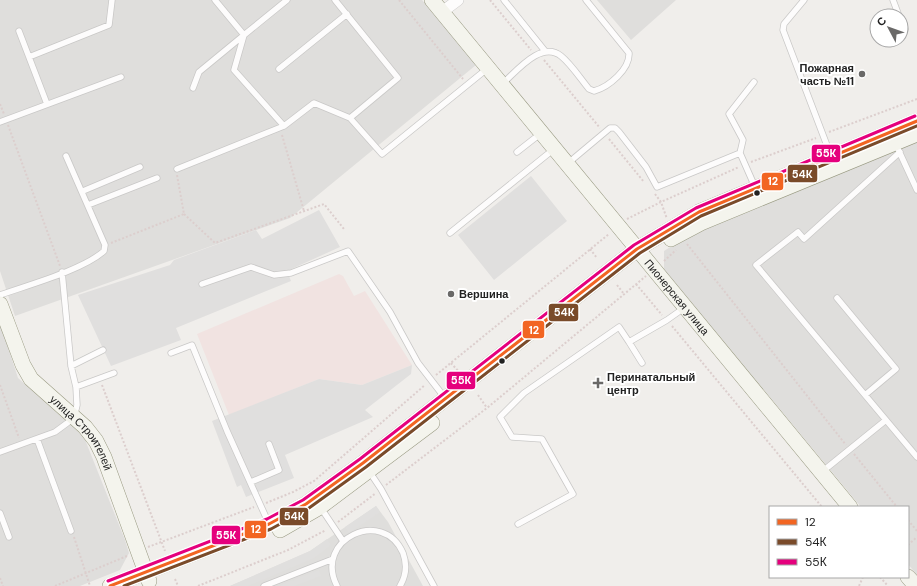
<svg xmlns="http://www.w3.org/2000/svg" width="917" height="586" viewBox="0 0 917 586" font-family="'DM Sans',sans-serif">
<rect width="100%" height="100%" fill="#f0eeeb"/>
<path fill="#dfdedc" d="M 0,0 L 422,0 L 476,65 L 290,218 L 15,316 L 0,271 Z
M 597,0 L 676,0 L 631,40 Z
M 917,139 L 917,575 L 908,564 L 908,507 L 861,507 L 664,269 L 664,251 L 689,235 Z
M 0,323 L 18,378 L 84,437 L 125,540 L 129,553 L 120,570 L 80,586 L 0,586 Z
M 376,506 L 388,522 L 423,586 L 230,586 L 310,551 Z"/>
<path fill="#f1e3e1" d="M 339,274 L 343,276 L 354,296 L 365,291 L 412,365 L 362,385 L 319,379 L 229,415 L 197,334 Z"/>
<path fill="#e0dfde" d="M 531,176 L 567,221 L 494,280 L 458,235 Z
M 319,210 L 340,247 L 287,271 L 291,281 L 176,328 L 181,340 L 111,366 L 78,295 L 170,265 L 174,260 L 256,230 L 262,239 Z
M 412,365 L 411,374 L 365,410 L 373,417 L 285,455 L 294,478 L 246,497 L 241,485 L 237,487 L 212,421 L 319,379 L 362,385 Z
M 376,506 L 380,512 L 349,533 L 345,527 Z
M 327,539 L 331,545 L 314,558 L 248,586 L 230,586 L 310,551 Z
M 319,570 L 321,576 L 294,586 L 278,586 Z"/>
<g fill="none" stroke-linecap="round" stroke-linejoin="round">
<g stroke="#c9c8c7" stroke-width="7">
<path id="lane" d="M 215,0 L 244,35 L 287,0
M 335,0 L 398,78 L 350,118 L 382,154 L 488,68
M 504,0 L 545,51
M 804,0 L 784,24 L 783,30 L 831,156
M 893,0 L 899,16
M 901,20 L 905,29
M 19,31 L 47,104
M 29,57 L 109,25 L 112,0
M 279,69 L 347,14
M 754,82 L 729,114 L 743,140 L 740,153 L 755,187
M 502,84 C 516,72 541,40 561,56 C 571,64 580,78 589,89 L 594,91 C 609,87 630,69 629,53 L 586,0
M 193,88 L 199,72 L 244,35 L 234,70 L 284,126
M 0,122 L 121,77
M 898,149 L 917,190
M 517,152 L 540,134
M 900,152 L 804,239 L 798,232 L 756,265 L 917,457
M 567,164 L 610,128 L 615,128 L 619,132 L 646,167 L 657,187 L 740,153
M 177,169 L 284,126 L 314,103 L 350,118
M 83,191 L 140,167
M 88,205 L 157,178
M 450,233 L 554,149
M 202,284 L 251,267 L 274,275 L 291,273 L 348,251 L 390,312 L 418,363 L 445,398
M 0,295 C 28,285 83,270 104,251 L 105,245 L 66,156
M 837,298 L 896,369 L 865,395
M 629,342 L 642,363
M 171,353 L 192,345 L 227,431 L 269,524
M 71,366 L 103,350
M 76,387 L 114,373
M 37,439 L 71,531
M 0,452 L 55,432 L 74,418 L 77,405 L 76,387 L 71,366 L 62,272
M 369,471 L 381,489 L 434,586
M 823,471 L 886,420
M 251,482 L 279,470 L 269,444
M 321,508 L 343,541
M 0,513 L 9,537
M 518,524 L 573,494 L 542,439 L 512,437 L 500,417 L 524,393 L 619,327 L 629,342 L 667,320 L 684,308
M 264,586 L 333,559
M 337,586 C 313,539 383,507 403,553 C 407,564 406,576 400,586"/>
</g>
<g stroke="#c9c8c7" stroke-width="12">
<path id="street" d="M 442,12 L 458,0"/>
</g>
<g stroke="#999a82" stroke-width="16">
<g id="secondary">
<path id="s1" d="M 432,0 L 850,507"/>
<path d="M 671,239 L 703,222 L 917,134"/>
<path id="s2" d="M 0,304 L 23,365 L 31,379 L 85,427 L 96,441 L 104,457 L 149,581"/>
<path d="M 280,530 L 320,507 L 432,423"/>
<path d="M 908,577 L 916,586"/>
<path d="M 110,586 L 269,524 L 306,504 L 363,463 L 637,249 L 699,212 L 917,121"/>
</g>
</g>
<path stroke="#dccecd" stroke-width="2" stroke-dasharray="2 2" stroke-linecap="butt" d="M 399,0 L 463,79
M 490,0 L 531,50
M 544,60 L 600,128
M 0,104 L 4,114
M 8,125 L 60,266
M 829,132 L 917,99
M 282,135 L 304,211
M 609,139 L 644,182
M 751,162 L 816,138
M 655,194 L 661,202 L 667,219
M 184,214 L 215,243 L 324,204 L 344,229
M 627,219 L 661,202 L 739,167
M 111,243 L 184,214 L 177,175
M 687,244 L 846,445
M 590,249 L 597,258
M 664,261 L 676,250
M 636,284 L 662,315
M 617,285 L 624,294
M 672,326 L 822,507
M 451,363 L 460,373
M 436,375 L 609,234
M 0,385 L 19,438
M 102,385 L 165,551
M 478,395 L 487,408
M 854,454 L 897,507
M 386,485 L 487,408 L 646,276
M 266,503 L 293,492 L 314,481 L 425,385
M 908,520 L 917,531
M 338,522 L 376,493
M 74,537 L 90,586
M 908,545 L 917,537
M 148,547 L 254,507
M 880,577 L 888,586
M 0,578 L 3,586
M 175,579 L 178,586
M 55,586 L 127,556
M 198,586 L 288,550 L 326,530
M 859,586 L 863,577"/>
<use href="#lane" stroke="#fdfcfc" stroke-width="5.5"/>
<use href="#street" stroke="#fdfcfc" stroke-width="11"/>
<use href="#secondary" stroke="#f4f4ed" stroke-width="15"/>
<g stroke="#fff" stroke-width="6">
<path id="bus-1" d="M 110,586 L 269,524 L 306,504 L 363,463 L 637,249 L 699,212 L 917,121"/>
</g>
<g stroke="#fff" stroke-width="6">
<path id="bus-2" d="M 124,586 L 271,529 L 309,508 L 366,467 L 640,253 L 701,216 L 917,126"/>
</g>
<g stroke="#fff" stroke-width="6">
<path id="bus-3" d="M 108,581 L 267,519 L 303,500 L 360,459 L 634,245 L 696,208 L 915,116"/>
</g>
<use href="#bus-1" stroke="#f26522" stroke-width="3"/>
<use href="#bus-2" stroke="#7a4b2a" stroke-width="3"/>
<use href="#bus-3" stroke="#e5007d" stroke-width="3"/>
</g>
<g fill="#6a6968" stroke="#fff" stroke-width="1.5">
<circle cx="862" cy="74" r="4"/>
<circle cx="451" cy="294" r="4"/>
<path d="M596 377h4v4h4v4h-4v4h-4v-4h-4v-4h4z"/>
</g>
<g fill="#222" stroke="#fff" stroke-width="1.5">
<circle cx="757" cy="193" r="3.5"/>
<circle cx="502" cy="361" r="3.5"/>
</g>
<g text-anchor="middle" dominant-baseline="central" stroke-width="4" stroke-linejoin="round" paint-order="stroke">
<g font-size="11" font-weight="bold" fill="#222" stroke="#fff" text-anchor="start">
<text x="854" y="68" text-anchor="end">Пожарная<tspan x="854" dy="13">часть №11</tspan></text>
<text x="459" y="294">Вершина</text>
<text x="607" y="377">Перинатальный<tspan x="607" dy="13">центр</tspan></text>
</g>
<g font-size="11" fill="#222" stroke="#fff">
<text stroke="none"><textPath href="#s1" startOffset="385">Пионерская улица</textPath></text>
<text stroke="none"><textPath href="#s2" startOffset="156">улица Строителей</textPath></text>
</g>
</g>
<g stroke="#fff" stroke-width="1.5">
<rect x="811" y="144" width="30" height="19" rx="4" fill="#e5007d"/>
<rect x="787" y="164" width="31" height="19" rx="4" fill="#7a4b2a"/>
<rect x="761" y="172" width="23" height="19" rx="4" fill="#f26522"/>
<rect x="548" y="303" width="31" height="19" rx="4" fill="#7a4b2a"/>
<rect x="522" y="320" width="23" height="19" rx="4" fill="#f26522"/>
<rect x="446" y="371" width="30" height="19" rx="4" fill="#e5007d"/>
<rect x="279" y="507" width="30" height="19" rx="4" fill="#7a4b2a"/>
<rect x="244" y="520" width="23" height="19" rx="4" fill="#f26522"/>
<rect x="211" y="525" width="30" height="20" rx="4" fill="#e5007d"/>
</g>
<g font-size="11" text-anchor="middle" font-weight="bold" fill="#fff">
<text x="826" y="157">55К</text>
<text x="802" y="178">54К</text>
<text x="773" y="185">12</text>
<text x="564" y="316">54К</text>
<text x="534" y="334">12</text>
<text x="461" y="384">55К</text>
<text x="294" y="520">54К</text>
<text x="256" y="533">12</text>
<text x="226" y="539">55К</text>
</g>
<rect x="769" y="506" width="140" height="72" fill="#ffffff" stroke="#a7a7a7"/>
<rect x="777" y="519" width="20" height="6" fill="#f26522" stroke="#a7a7a7"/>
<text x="805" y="526" font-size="12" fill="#222222">12</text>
<rect x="777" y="539" width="20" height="6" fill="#7a4b2a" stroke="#a7a7a7"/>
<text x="805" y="546" font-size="12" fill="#222222">54К</text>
<rect x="777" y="559" width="20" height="6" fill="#e5007d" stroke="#a7a7a7"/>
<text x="805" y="566" font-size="12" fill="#222222">55К</text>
<g transform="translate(889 28) rotate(311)"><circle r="19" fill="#ffffff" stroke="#a7a7a7"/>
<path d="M0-3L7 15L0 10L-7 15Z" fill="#6a6968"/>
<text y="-6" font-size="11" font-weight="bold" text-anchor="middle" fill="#222222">С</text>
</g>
</svg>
